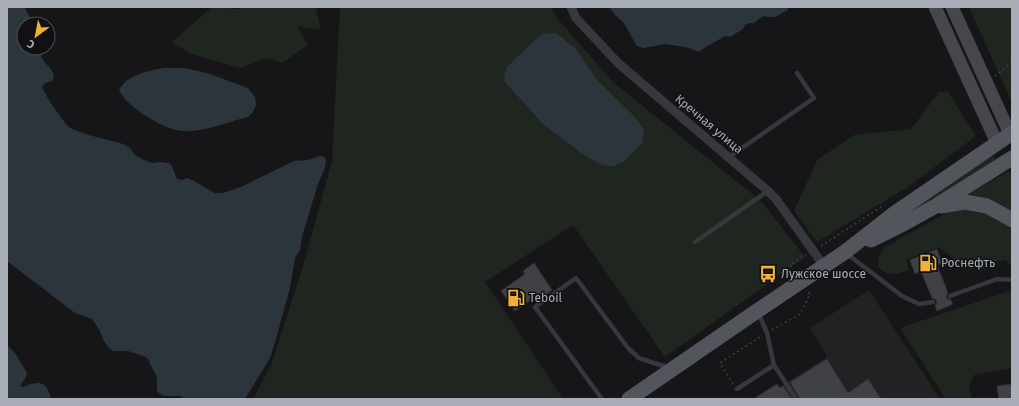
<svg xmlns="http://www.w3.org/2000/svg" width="1019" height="406" viewBox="0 0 1019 406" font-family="'Fira Sans',sans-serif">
<rect width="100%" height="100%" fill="#161618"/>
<path fill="#222225" d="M 869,290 L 940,399 L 761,399 L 827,357 L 810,328 Z"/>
<path fill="#1e261f" d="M 212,7 L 238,9 L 244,7 L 316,7 L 321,30 L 297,26 L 308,45 L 282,63 L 267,58 L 240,68 L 191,54 L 172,42 Z
M 340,7 L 551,7 L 556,17 L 613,82 L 762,202 L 805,257 L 665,357 L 573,225 L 485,282 L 563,399 L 253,399 L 271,365 L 303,266 L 332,161 Z
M 969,7 L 1012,7 L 1012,103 Z
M 939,92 L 948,92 L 976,136 L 908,187 L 817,242 L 794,211 L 817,160 L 854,135 L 911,129 Z
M 989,155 L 995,157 L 994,164 L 886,227 Z
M 1009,171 L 1012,176 L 1012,212 C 999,203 984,199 969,194 Z
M 974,208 L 993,216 L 1012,229 L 1012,266 L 1005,260 L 979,265 L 954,259 L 938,247 L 906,260 L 909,270 C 895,274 889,279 878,266 L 879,256 L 885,247 L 951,210 Z
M 1012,290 L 1012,368 L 974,375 L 969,386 L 972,399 L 946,399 L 900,328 Z"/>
<path fill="#2c353c" d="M 7,7 L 23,7 L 25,8 L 33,24 L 24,24 L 24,48 L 40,48 C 41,51 41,55 42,58 C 47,67 58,72 52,81 L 45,83 L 42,87 L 50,102 L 65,123 L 70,128 L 85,134 L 123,144 L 130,148 L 135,155 L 144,160 L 153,163 L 160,162 L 169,163 L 172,166 L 177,179 L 182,180 L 187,178 L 192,180 L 215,193 L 223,193 L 241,187 L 294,161 L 308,160 L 320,156 L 323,156 L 326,160 L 325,168 L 318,184 L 302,237 L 300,250 L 295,258 L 290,288 L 274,346 L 270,358 L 245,399 L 186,399 C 184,398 182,397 180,396 C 171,395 164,399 157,391 L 157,377 L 150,364 L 149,360 L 146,357 L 128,351 L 113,351 L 109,348 L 104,341 L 100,331 L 92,319 L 75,313 L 7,261 Z
M 609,7 L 789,7 L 787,11 C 782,12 781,14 777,16 C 772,18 767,17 763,16 L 754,23 L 749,23 L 745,25 L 743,29 L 730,37 L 725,36 C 717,41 706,46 699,52 L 686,47 L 664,44 L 644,48 L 637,46 L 624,23 L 615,15 Z
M 556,33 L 575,48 L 597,80 L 632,114 L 644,129 L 642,143 L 625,161 L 614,166 L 609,166 L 602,165 L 581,153 L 542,123 L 505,82 L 504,76 L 507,67 L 521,53 L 542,34 Z
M 164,68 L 185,68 L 210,74 L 248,88 L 255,97 L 256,106 C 254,109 252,114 249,116 C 245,119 238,119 234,121 C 216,126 196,134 176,130 C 159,126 126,106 119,90 C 128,74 148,71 164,68 Z
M 7,345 L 15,353 L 27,373 L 26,377 L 20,386 L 22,387 C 26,386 29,384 32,384 C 45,380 48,389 51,399 L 7,399 Z"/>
<path fill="#404145" stroke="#303034" d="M 937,249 L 942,263 L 937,265 L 948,293 L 947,294 L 946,297 L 948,299 L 951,300 L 953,304 L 937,311 L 935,305 L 936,304 L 937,301 L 935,299 L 932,298 L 921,271 L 915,274 L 910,260 Z
M 534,263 L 552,290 L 542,298 L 539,294 L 515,311 L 501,291 L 525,274 L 523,271 Z
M 827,359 L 848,393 L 868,379 L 881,399 L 800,399 L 790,382 Z
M 777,384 L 780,388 L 783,386 L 792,399 L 753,399 Z
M 1012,384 L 1012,399 L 999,399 L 997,386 Z"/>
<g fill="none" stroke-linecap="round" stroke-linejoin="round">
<path stroke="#3d3f44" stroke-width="1.5" stroke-dasharray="2 3" stroke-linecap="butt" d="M 995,76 L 1012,62
M 821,246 L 884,205
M 794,271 L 790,265 L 806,255
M 772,330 L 800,314 L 810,294 L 807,291
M 733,384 L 720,363 L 760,337"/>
<path stroke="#37383d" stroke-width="4.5" d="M 729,157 L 814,98 L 797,73
M 695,242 L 768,191
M 847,254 L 902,296 L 919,304 L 933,302
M 950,296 L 997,279 L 1012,280
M 758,312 L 767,333 L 774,365 L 796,399
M 737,389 L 774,365
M 602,399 L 535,307 L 576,278 L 628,348 L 639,358 L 669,368"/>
<path stroke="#37383d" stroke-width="9" d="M 571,7 L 576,18 L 618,63 L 768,191 L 776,199 L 824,266"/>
<path stroke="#45474d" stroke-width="13" d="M 935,7 L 997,143
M 952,7 L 1010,134"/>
<path stroke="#53555c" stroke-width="15" d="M 941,206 L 965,202 L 987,206 L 1009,218 L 1012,220
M 871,240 L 905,223 L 934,207 L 1012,158
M 629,399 L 757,311 L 845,252 L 895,213 L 1012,133"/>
</g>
<defs>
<g id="fuel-bare" transform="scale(1.38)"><path d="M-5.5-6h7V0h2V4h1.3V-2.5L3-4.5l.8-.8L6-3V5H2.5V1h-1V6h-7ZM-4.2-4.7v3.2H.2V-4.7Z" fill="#f2b134" stroke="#111113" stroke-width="2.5" paint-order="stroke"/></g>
<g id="bus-bare" transform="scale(1.38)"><path d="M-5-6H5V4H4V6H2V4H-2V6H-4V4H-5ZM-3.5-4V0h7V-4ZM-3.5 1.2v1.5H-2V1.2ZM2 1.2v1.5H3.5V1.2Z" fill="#f2b134" stroke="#111113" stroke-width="2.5" paint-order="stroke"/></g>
</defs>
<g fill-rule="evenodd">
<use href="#fuel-bare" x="928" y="263"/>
<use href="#bus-bare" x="768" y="274"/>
<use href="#fuel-bare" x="516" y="298"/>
</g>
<g text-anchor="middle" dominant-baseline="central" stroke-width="3" stroke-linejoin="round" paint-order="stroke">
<g font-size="12" fill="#a8adb8" stroke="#111113">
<text transform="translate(709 124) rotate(40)">Кречная улица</text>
</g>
<g font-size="12" fill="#a8adb8" stroke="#111113" text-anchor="start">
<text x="941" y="263">Роснефть</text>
<text x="781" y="274">Лужское шоссе</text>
<text x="529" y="298">Teboil</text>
</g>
</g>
<rect width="1019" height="406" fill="none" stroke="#a8adb8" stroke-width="16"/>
<g transform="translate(36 36) rotate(212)"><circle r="19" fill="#111113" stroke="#4d4f55"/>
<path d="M0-3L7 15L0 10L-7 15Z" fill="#f2b134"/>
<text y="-6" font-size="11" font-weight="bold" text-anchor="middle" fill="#a8adb8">С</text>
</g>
</svg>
